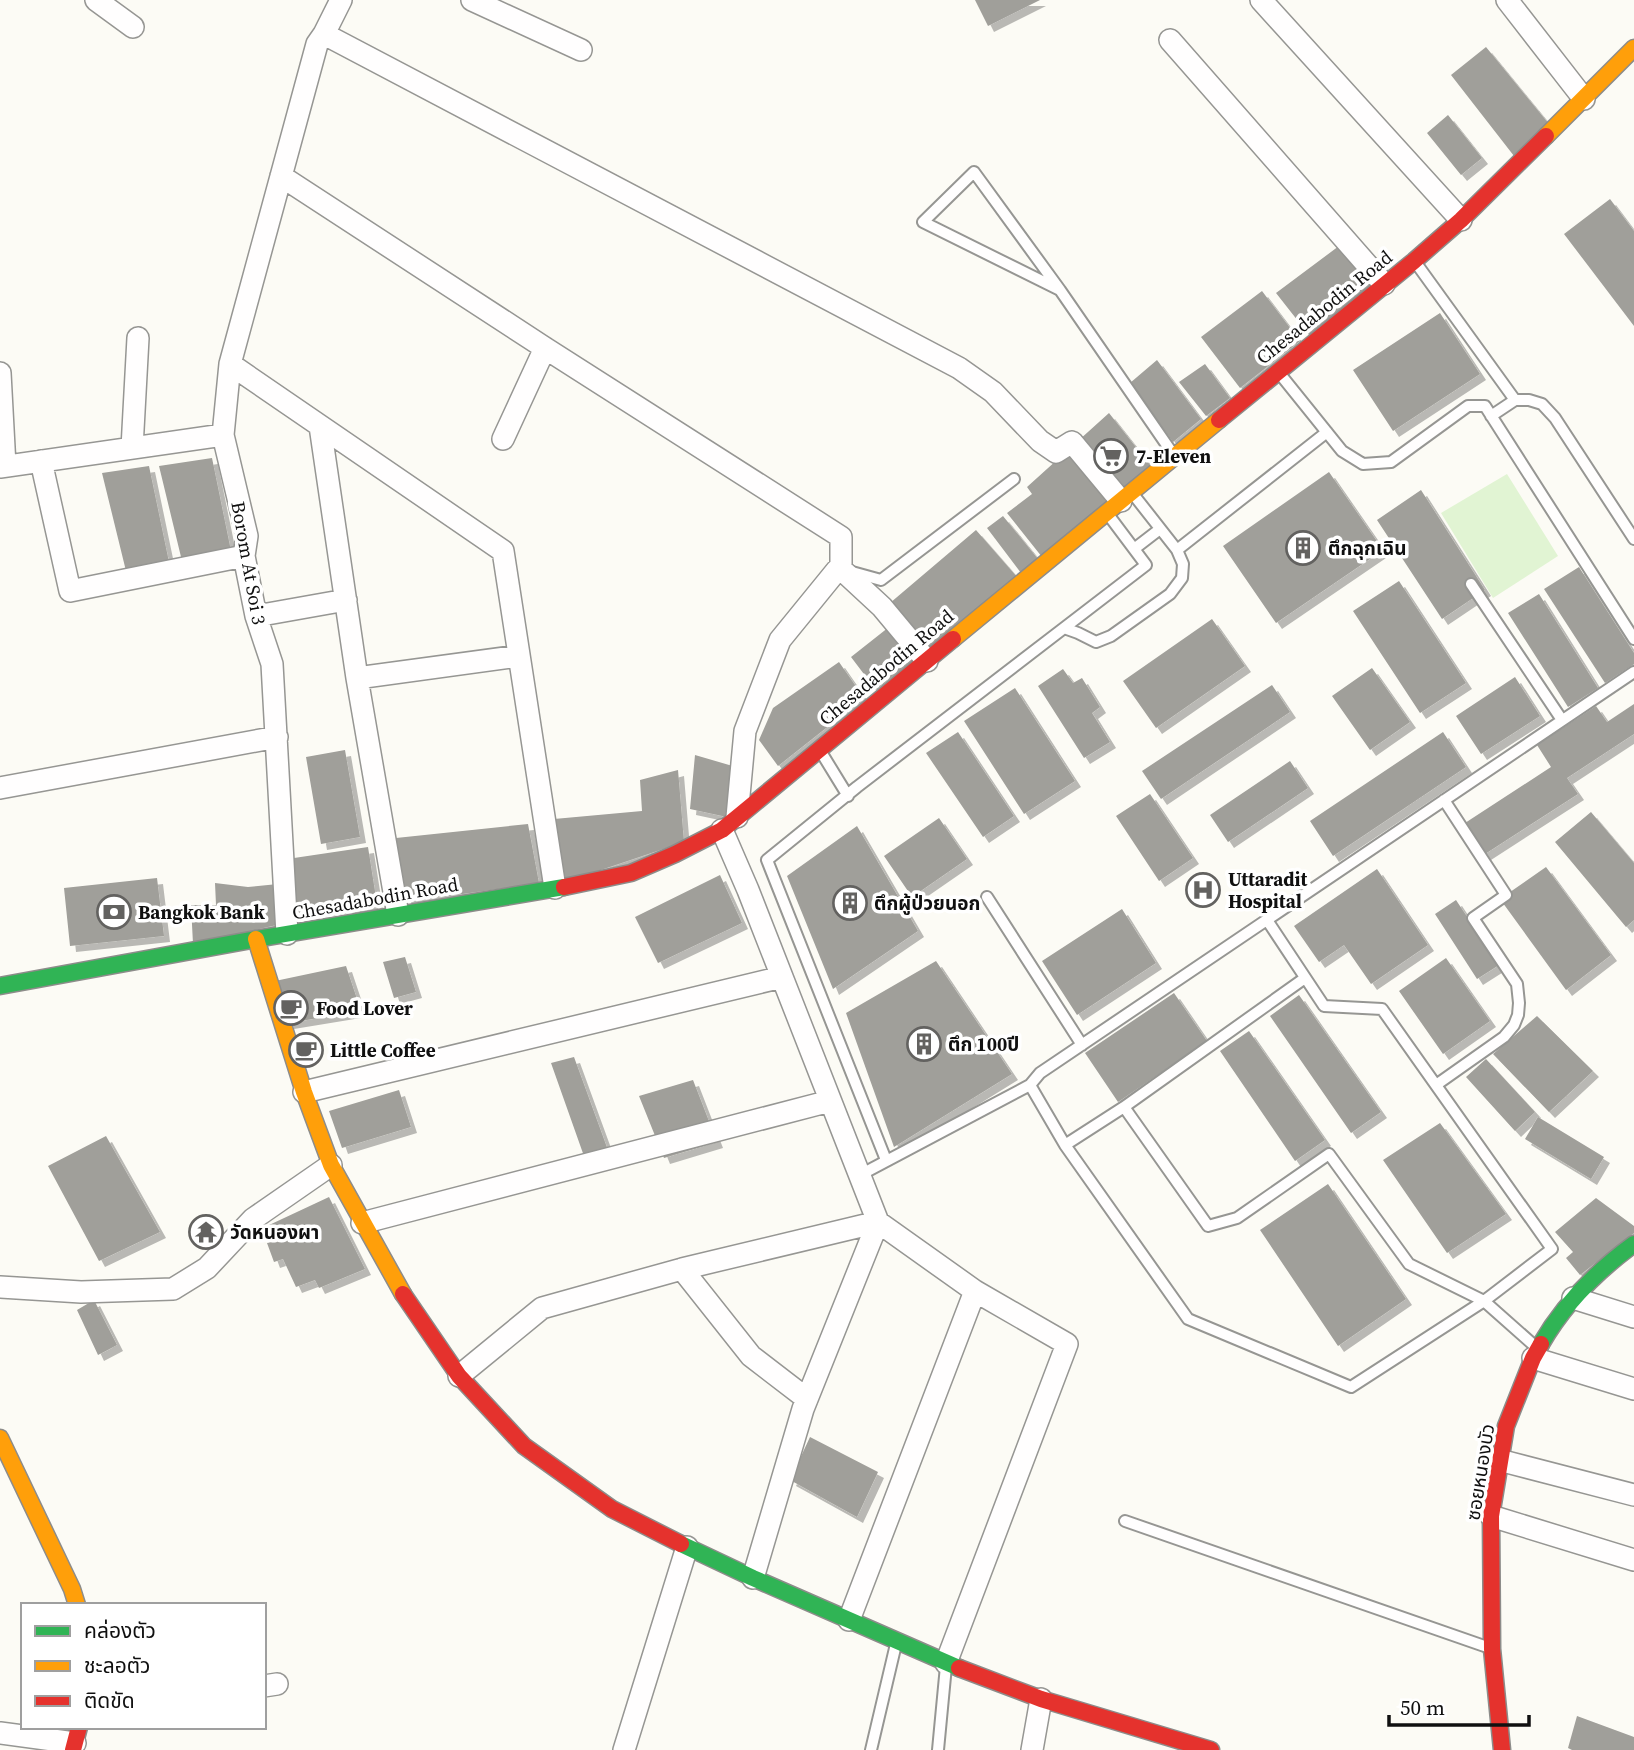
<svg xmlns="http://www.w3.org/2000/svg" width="1634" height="1750" viewBox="0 0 1634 1750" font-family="'Source Serif 4','Noto Sans Thai',serif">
<defs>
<filter id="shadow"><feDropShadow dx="6" dy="6" stdDeviation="0" flood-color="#0004"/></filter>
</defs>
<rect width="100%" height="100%" fill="#fcfbf5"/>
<path fill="#e1f4d3" d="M 1507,474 L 1558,556 L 1493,598 L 1441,513 Z"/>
<path fill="#a09f9a" filter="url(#shadow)" d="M 975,0 L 1040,0 L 988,26 Z
M 1486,47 L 1549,124 L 1514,156 L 1451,75 Z
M 1448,115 L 1482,158 L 1461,175 L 1427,133 Z
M 1610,199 L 1634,231 L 1634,326 L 1564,234 Z
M 1343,243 L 1376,282 L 1309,335 L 1276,293 Z
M 1262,291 L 1300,341 L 1240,388 L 1201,337 Z
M 1440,313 L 1480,374 L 1393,431 L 1353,370 Z
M 1157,360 L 1201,419 L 1173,442 L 1130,383 Z
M 1205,364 L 1230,398 L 1206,416 L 1179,382 Z
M 1109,413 L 1150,465 L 1042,557 L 1007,513 L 1032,494 L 1027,487 Z
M 212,458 L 231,551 L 182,561 L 159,466 Z
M 149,466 L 169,562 L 126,571 L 102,473 Z
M 1329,472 L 1383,550 L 1276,623 L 1223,546 Z
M 1421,490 L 1485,590 L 1442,619 L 1377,520 Z
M 1003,516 L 1038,559 L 1021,573 L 987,528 Z
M 976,530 L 1017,577 L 928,651 L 890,603 Z
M 1579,567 L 1634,653 L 1634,664 L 1605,683 L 1544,589 Z
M 1399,581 L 1466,683 L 1420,713 L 1353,611 Z
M 1539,594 L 1598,688 L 1568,707 L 1508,613 Z
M 1212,619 L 1245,666 L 1156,728 L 1123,681 Z
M 889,627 L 916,658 L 876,690 L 851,657 Z
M 839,662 L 864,698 L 778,766 L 759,740 L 773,708 Z
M 1372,668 L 1410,722 L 1370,750 L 1332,696 Z
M 1063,669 L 1073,683 L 1082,678 L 1100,707 L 1092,713 L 1110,742 L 1084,758 L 1038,686 Z
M 1515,677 L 1540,716 L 1481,754 L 1456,716 Z
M 1272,685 L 1290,712 L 1161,799 L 1142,771 Z
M 1015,688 L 1075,781 L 1024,814 L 964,721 Z
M 1634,704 L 1634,734 L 1567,778 L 1578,794 L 1485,854 L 1465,823 L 1551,767 L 1537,745 L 1596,706 L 1607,722 Z
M 958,732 L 1014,816 L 983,837 L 926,753 Z
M 1443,732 L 1466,767 L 1333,856 L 1310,821 Z
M 345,750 L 360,837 L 321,844 L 306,757 Z
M 695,755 L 736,767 L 727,817 L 690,809 Z
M 1290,761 L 1308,788 L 1228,842 L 1210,815 Z
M 678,770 L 684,842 L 562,883 L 554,819 L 642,811 L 640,780 Z
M 1150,794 L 1193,858 L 1159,881 L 1116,816 Z
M 1591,812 L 1634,863 L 1634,920 L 1626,927 L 1555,842 Z
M 939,818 L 967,859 L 912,897 L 884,856 Z
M 528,824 L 539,883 L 406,902 L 396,838 Z
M 857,826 L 918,931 L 833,989 L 787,876 Z
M 368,847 L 377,904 L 296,913 L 294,858 Z
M 1546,867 L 1611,955 L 1566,990 L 1500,899 Z
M 1377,869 L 1428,945 L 1371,984 L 1344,945 L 1319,962 L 1294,926 Z
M 720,875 L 742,923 L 658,963 L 635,917 Z
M 157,878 L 164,936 L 70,946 L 64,888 Z
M 215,883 L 248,887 L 278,884 L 281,924 L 193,944 L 191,905 L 216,905 Z
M 1456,900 L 1499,965 L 1477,979 L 1435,914 Z
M 1122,909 L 1156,963 L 1077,1015 L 1042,961 Z
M 405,957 L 416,992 L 394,998 L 383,962 Z
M 1446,958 L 1490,1021 L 1443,1054 L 1399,991 Z
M 936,961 L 1012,1074 L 894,1147 L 846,1013 Z
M 346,966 L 361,1011 L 288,1023 L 275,981 Z
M 1174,993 L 1207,1041 L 1118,1102 L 1085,1053 Z
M 1299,995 L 1381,1112 L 1351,1133 L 1270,1016 Z
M 1537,1016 L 1593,1071 L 1549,1112 L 1493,1054 Z
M 1249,1031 L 1325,1140 L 1295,1161 L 1220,1051 Z
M 574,1057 L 609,1153 L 585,1159 L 551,1063 Z
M 1486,1059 L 1535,1112 L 1515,1131 L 1466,1077 Z
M 693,1080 L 717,1142 L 664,1158 L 639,1096 Z
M 399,1090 L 411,1127 L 342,1148 L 329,1111 Z
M 1538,1117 L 1604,1157 L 1591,1179 L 1525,1139 Z
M 1440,1123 L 1506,1214 L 1447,1253 L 1383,1160 Z
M 106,1136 L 160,1232 L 99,1261 L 48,1166 Z
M 1328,1184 L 1406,1299 L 1338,1346 L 1260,1230 Z
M 329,1197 L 365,1269 L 319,1288 L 315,1280 L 296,1287 L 283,1259 L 274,1262 L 267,1243 L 273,1241 L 267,1226 Z
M 1596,1198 L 1634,1226 L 1634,1233 L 1580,1275 L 1566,1258 L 1573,1252 L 1555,1232 Z
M 94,1300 L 117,1345 L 98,1355 L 77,1310 Z
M 810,1437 L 878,1472 L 857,1517 L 790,1480 Z
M 1577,1716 L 1634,1737 L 1634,1750 L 1572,1750 L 1568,1748 Z"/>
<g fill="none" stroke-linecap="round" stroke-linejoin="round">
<g stroke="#969693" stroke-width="14">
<path id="lane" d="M 1416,263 L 1515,400
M 1060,290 L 923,222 L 974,172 L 1060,290 L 1173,454
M 1280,374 L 1342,451 L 1363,464 L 1391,462 L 1468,406 L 1485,406 L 1634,639
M 1491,416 L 1515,400 L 1529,400 L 1542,404 L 1555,418 L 1634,539
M 1134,549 L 1160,529
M 1177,550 L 1327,432
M 852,572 L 881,580 L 1014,479
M 1471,584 L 1562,720
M 1064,628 L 1146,565 L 1107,513
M 821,752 L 848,796
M 987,897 L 1082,1045
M 1030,1085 L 1065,1145 L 1188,1319 L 1351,1387 L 1484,1301 L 1552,1249 L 1382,1009 L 1324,1006 L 1267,920
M 1436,1085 L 1504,1037 L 1514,1025 L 1518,1015 L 1519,1003 L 1517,984 L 1473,918 L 1506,895 L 1444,800
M 1124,1107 L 1208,1226 L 1237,1218 L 1329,1154 L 1409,1264 L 1484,1301 L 1537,1348
M 1065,1145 L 1124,1107 L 1305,978
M 886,1160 L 767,860 L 857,787 L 1064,628 L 1078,633 L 1096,642 L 1111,636 L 1170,594 L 1182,578 L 1183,564 L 1177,550 L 1133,494
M 860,1175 L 1030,1085 L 1040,1073 L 1634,672
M 1125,1521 L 1490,1648
M 871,1750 L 896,1644
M 938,1750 L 946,1666"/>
</g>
<g stroke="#969693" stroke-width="24">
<path id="street" d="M 96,0 L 133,27
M 472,0 L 581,50
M 1261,0 L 1461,220
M 1507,0 L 1584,99
M 324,34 L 959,368 L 993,392 L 1040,441 L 1056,452 L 1072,442 L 1121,501
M 1170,40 L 1384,284
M 281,176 L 545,348 L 841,537 L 841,569 L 837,570 L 780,640 L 745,731 L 737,817
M 230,364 L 503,551 L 555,888
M 0,373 L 5,466
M 320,426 L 357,678 L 398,915
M 503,439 L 545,348
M 132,448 L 138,338
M 41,461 L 70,591 L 244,556
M 0,467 L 223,435
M 841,569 L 882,607 L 927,661
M 256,616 L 346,600
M 357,678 L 519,656
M 0,788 L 277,737
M 722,830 L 748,890 L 878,1222 L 975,1291 L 1067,1344 L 946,1663
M 287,934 L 272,664 L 256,616 L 244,556 L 247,536 L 223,435 L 230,364 L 317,44 L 324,34 L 341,0
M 304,1092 L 782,977
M 362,1223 L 830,1101
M 682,1269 L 751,1356 L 807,1399
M 0,1287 L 81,1292 L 173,1289 L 207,1268 L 253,1219 L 331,1165
M 1573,1298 L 1634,1317
M 1533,1358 L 1634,1389
M 459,1376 L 542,1308 L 682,1269 L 878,1222
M 1499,1460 L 1634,1495
M 1491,1516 L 1634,1560
M 753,1578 L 803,1409 L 878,1222
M 849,1620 L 975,1291
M 264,1686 L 277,1684
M 0,1733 L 75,1743
M 624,1750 L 687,1547
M 1032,1750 L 1041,1699"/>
</g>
<g stroke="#8d8c8a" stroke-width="19">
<path id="fast" d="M 0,986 L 256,939 L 564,887
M 1541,1344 C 1564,1304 1597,1271 1634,1244
M 681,1544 L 753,1578 L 959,1668"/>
</g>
<g stroke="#8d8c8a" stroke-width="19">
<path id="slow" d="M 1546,136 L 1634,48
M 953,639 L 1219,420
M 256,939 L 304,1092 L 331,1165 L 403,1294
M 0,1438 L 72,1589 L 77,1605"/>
</g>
<g stroke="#8d8c8a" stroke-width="19">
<path id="jam" d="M 1219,420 L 1414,261 L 1461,220 L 1546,136
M 564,887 L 631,873 L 675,854 L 722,830 L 953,639
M 403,1294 L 459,1376 L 524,1446 L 612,1509 L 681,1544
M 959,1668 L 1041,1699 L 1211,1750
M 73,1750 L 79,1727
M 1502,1750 L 1492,1649 L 1491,1516 L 1506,1426 L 1533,1358 L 1541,1344"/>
</g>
<use href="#lane" stroke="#fffefe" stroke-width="10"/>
<use href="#street" stroke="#fffefe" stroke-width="21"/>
<use href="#fast" stroke="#30b455" stroke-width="16"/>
<use href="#slow" stroke="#ff9f0a" stroke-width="16"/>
<use href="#jam" stroke="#e5322d" stroke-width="16"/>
</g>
<defs>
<g id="supermarket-ring" transform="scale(1.75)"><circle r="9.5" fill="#fff" stroke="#636260" stroke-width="1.5"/><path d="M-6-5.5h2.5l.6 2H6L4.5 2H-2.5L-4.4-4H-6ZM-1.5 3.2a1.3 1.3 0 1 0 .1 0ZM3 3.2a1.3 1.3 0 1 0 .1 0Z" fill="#636260"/></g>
<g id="building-ring" transform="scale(1.75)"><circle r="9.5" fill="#fff" stroke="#636260" stroke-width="1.5"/><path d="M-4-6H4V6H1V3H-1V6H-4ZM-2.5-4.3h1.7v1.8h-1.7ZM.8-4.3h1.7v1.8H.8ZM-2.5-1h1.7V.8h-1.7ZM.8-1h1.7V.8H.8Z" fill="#636260"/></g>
<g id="hospital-ring" transform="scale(1.75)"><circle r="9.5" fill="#fff" stroke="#636260" stroke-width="1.5"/><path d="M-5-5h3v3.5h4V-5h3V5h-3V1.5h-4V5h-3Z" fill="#636260"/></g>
<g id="bank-ring" transform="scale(1.75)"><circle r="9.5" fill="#fff" stroke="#636260" stroke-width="1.5"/><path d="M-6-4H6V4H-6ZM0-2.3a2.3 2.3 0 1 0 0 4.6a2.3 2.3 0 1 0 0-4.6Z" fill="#636260"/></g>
<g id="cafe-ring" transform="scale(1.75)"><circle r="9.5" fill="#fff" stroke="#636260" stroke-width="1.5"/><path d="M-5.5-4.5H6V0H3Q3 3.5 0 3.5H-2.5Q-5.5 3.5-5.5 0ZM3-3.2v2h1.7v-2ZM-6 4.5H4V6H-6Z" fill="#636260"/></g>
<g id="temple-ring" transform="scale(1.75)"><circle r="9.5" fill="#fff" stroke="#636260" stroke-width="1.5"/><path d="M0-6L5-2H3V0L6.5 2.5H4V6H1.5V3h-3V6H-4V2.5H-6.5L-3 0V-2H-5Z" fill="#636260"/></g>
</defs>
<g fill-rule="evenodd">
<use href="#supermarket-ring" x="1111" y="456"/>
<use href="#building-ring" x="1303" y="548"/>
<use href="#hospital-ring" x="1203" y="890"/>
<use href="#building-ring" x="850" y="903"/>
<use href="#bank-ring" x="114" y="912"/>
<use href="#cafe-ring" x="291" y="1008"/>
<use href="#building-ring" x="924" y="1044"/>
<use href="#cafe-ring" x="306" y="1050"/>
<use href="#temple-ring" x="206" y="1232"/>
</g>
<g text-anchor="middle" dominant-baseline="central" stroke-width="7" stroke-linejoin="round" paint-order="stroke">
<g font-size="19" fill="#101010" stroke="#fff">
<text transform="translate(1324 307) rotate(-39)">Chesadabodin Road</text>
<text transform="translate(249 563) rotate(80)">Borom At Soi 3</text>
<text transform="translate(886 667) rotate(-40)">Chesadabodin Road</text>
<text transform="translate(375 898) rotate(-10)">Chesadabodin Road</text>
<text transform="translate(1480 1472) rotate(-81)">ซอยหนองบัว</text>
</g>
<g font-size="19" font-weight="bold" fill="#101010" stroke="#fff" text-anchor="start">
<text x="1136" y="456">7-Eleven</text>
<text x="1328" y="548">ตึกฉุกเฉิน</text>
<text x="1228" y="879">Uttaradit<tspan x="1228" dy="22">Hospital</tspan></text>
<text x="874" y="903">ตึกผู้ป่วยนอก</text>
<text x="138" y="912">Bangkok Bank</text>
<text x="316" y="1008">Food Lover</text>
<text x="948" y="1044">ตึก 100ปี</text>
<text x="330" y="1050">Little Coffee</text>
<text x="230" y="1232">วัดหนองผา</text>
</g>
</g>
<rect x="21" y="1603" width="245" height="126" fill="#ffffff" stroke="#9f9f9f" stroke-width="2"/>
<rect x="35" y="1626" width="35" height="10" fill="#30b455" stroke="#9f9f9f" stroke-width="2"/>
<text x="84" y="1638" font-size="21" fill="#101010">คล่องตัว</text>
<rect x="35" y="1661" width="35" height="10" fill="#ff9f0a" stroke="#9f9f9f" stroke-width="2"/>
<text x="84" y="1673" font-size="21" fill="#101010">ชะลอตัว</text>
<rect x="35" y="1696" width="35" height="10" fill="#e5322d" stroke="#9f9f9f" stroke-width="2"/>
<text x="84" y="1708" font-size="21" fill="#101010">ติดขัด</text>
<path d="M1389 1715v10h140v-10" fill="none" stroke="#101010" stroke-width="3.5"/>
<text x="1400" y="1715" font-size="21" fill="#101010" stroke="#ffffff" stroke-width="5" paint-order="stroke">50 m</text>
</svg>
